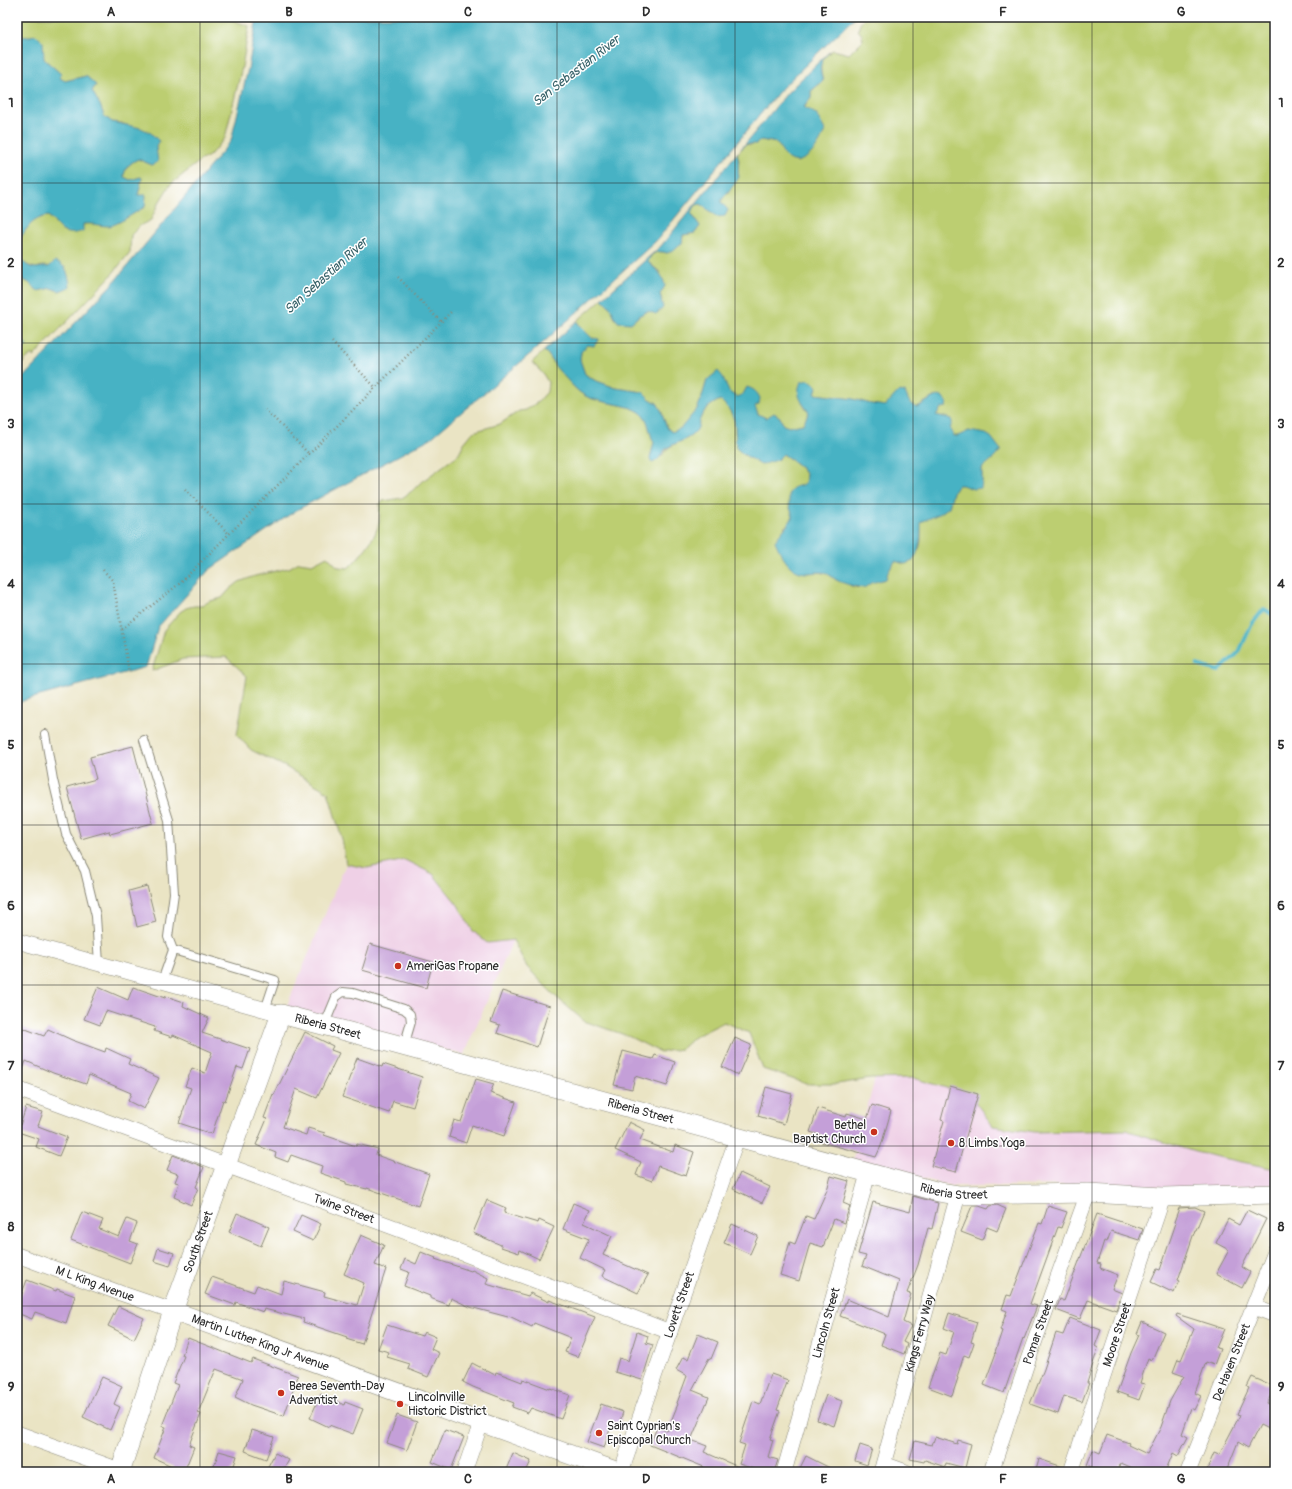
<svg xmlns="http://www.w3.org/2000/svg" width="1292" height="1489" viewBox="0 0 1292 1489" font-family="Pangolin,sans-serif">
<rect width="100%" height="100%" fill="#fff"/>
<filter id="ink" filterUnits="userSpaceOnUse"><feTurbulence type="fractalNoise" baseFrequency=".025" numOctaves="2"/><feDisplacementMap in="SourceGraphic" scale="8" xChannelSelector="R" yChannelSelector="G"/><feConvolveMatrix kernelMatrix="1 2 1 2 8 2 1 2 1" color-interpolation-filters="sRGB"/></filter>
<filter id="wash" filterUnits="userSpaceOnUse"><feTurbulence type="fractalNoise" baseFrequency=".012" numOctaves="4" result="noise"/><feDisplacementMap in="SourceGraphic" scale="16" xChannelSelector="R" yChannelSelector="G"/><feGaussianBlur stdDeviation="0.9" result="paint"/><feColorMatrix in="noise" values="0 0 0 0 0 0 0 0 0 0 0 0 0 0 0 0 0 1.4 0 .05"/><feComposite in="paint" operator="in"/></filter>
<g filter="url(#wash)">
<rect width="100%" height="100%" fill="#eae4c4"/>
<path fill="#efd0e6" d="M 405,860 L 433,874 L 458,905 L 473,931 L 513,940 L 464,1055 L 286,1008 L 346,864 L 367,868 Z
M 913,1078 L 970,1095 L 993,1126 L 1035,1132 L 1126,1130 L 1195,1152 L 1275,1169 L 1275,1186 L 1163,1189 L 1158,1187 L 1088,1185 L 1083,1183 L 1082,1185 L 952,1186 L 852,1162 L 875,1079 Z"/>
<path fill="#bcce71" stroke="#747c4e" d="M 17,17 L 224,17 L 249,26 L 242,67 L 225,138 L 209,156 L 201,160 L 170,185 L 158,204 L 151,220 L 141,225 L 131,235 L 130,252 L 109,278 L 33,357 L 32,354 C 29,357 24,360 22,364 C 20,368 20,370 17,374 L 17,352 L 22,351 L 23,342 L 17,335 L 17,281 L 21,279 L 28,282 L 38,291 L 51,288 L 59,291 L 70,287 L 65,267 L 42,266 L 36,268 L 26,265 L 17,256 C 17,237 28,218 48,216 C 55,221 57,228 64,232 C 73,228 82,223 92,223 C 96,223 100,226 104,225 C 119,225 132,213 145,207 L 138,195 L 142,178 L 141,177 L 130,180 L 124,177 C 124,168 130,163 138,159 L 152,165 L 159,141 L 122,123 L 112,122 L 104,116 L 100,105 L 92,91 L 96,85 L 86,76 L 65,81 L 60,78 L 61,74 L 44,59 L 36,35 L 25,37 L 17,35 Z
M 865,17 L 1275,17 L 1275,1169 L 1195,1152 L 1126,1130 L 1035,1132 L 993,1126 L 970,1095 L 913,1078 L 870,1079 L 837,1084 L 807,1084 L 763,1069 L 749,1033 L 724,1022 L 694,1037 L 681,1049 L 660,1052 L 628,1036 L 584,1021 L 554,995 L 527,967 L 513,940 L 487,943 L 473,931 L 458,905 L 433,874 L 405,860 L 367,868 L 346,864 L 342,839 L 328,792 L 284,766 L 251,750 L 237,735 L 247,676 L 226,657 L 183,659 L 152,671 L 164,630 L 180,612 L 186,608 L 194,606 L 201,606 L 210,601 L 222,598 L 229,590 L 239,582 L 255,576 L 289,568 L 299,562 L 312,564 L 327,556 L 338,567 L 348,568 C 359,558 376,538 379,523 C 380,517 379,510 380,504 L 383,501 L 402,498 L 412,491 L 420,483 L 458,455 L 464,443 L 473,432 L 500,424 L 519,411 L 526,410 L 538,402 L 547,392 L 548,382 L 543,374 L 532,362 L 544,351 C 549,355 552,361 555,366 C 558,369 561,372 564,375 C 569,381 574,389 581,393 C 595,405 634,402 644,416 C 650,424 649,434 654,442 L 650,459 L 662,456 C 669,441 687,443 696,431 C 699,428 698,422 700,419 C 704,410 711,404 720,400 L 729,409 L 735,421 L 735,433 L 743,454 L 750,458 L 783,454 L 797,464 L 806,475 L 805,485 L 794,487 L 789,505 L 793,516 L 790,523 L 784,527 L 807,573 L 817,572 L 829,574 L 836,580 L 844,582 L 853,587 L 864,588 L 871,582 L 885,579 L 888,572 L 895,561 L 905,564 C 923,548 922,546 920,522 L 949,507 L 953,492 L 958,485 L 982,482 L 982,468 L 969,431 L 958,436 L 954,436 L 950,428 L 952,419 L 936,415 L 941,408 L 935,396 L 917,407 C 909,405 908,400 905,392 L 885,406 L 871,404 L 853,399 L 814,394 L 803,405 L 809,412 L 803,424 L 789,427 L 783,425 L 780,417 L 766,418 L 758,414 L 747,387 L 743,394 L 737,397 L 707,380 L 701,400 L 697,409 L 681,429 L 672,432 L 667,428 L 661,410 L 657,403 L 650,399 L 643,392 L 616,388 L 594,380 L 585,374 L 580,360 L 581,352 L 592,338 L 579,325 L 577,321 L 602,299 L 613,310 L 615,319 L 636,319 L 640,315 L 648,311 L 662,300 L 660,294 L 660,272 L 648,262 C 651,252 658,250 667,253 L 682,243 L 683,235 L 695,233 L 700,226 L 691,213 L 696,205 L 701,204 L 712,214 L 723,197 L 730,191 L 738,171 L 739,160 L 737,154 L 746,144 L 750,145 L 761,140 L 777,143 L 781,148 L 783,154 L 797,162 L 808,156 L 814,149 L 810,110 L 804,108 L 811,98 L 811,91 L 823,81 C 819,67 820,58 833,50 L 849,54 L 863,40 L 862,35 L 858,30 L 860,24 Z"/>
<path fill="#46b2c4" stroke="#386e78" d="M 257,17 L 855,17 L 782,88 L 656,241 L 535,350 L 431,438 L 295,511 L 209,570 L 158,627 L 146,667 L 25,700 L 17,704 L 17,384 L 114,282 L 231,141 L 248,69 Z
M 17,35 L 25,37 L 36,35 L 43,42 L 44,59 L 61,74 L 60,78 L 65,81 L 86,76 L 96,85 L 92,91 L 100,105 L 104,116 L 112,122 L 141,128 L 151,133 L 159,141 L 156,147 L 158,162 L 152,165 L 138,159 C 130,163 124,168 124,177 L 130,180 L 141,177 L 142,178 L 138,195 L 146,195 L 145,207 C 135,212 118,225 109,226 C 99,226 94,223 83,224 L 83,231 C 75,234 65,235 59,228 C 54,223 54,220 48,216 C 31,218 25,231 17,244 Z
M 829,52 C 819,63 819,67 823,81 L 811,91 L 811,98 L 804,107 L 816,114 L 825,130 C 821,143 806,167 790,160 C 783,157 781,148 777,143 L 761,140 L 756,144 L 746,144 L 741,149 L 788,92 Z
M 738,152 L 737,154 C 740,162 737,169 739,177 C 734,187 725,193 721,202 L 728,210 L 725,216 L 717,217 L 701,204 L 696,205 L 691,213 L 700,226 L 695,233 L 683,235 L 682,243 C 675,247 675,251 667,253 C 658,250 651,252 648,262 C 658,272 662,272 665,286 L 660,294 L 663,308 L 656,314 L 648,311 L 640,315 L 631,323 L 618,322 C 611,313 614,308 602,299 L 661,246 Z
M 17,256 C 22,261 28,268 36,268 C 40,268 44,266 49,267 L 55,261 C 67,265 69,276 70,287 L 59,291 L 51,288 L 38,291 L 28,282 L 21,279 L 17,281 Z
M 577,321 L 579,325 L 592,338 L 599,339 L 594,346 L 587,345 L 581,352 L 580,360 L 585,374 L 594,380 L 616,388 L 643,392 L 650,399 L 657,403 L 661,410 L 667,428 L 672,432 L 681,428 L 697,409 L 701,400 L 707,380 L 718,371 L 723,377 L 729,392 L 737,397 L 743,394 L 747,387 C 754,389 757,392 760,398 L 759,404 L 755,406 L 758,414 L 766,418 L 774,413 L 780,417 L 783,425 L 789,427 L 803,424 L 809,412 C 801,402 795,394 801,382 C 809,379 812,380 817,387 L 815,394 L 853,399 L 871,404 L 885,406 L 899,391 L 905,392 C 908,399 909,405 917,407 C 928,403 938,388 947,402 L 946,407 L 941,408 L 936,415 L 952,419 L 952,424 L 950,428 L 954,436 L 958,436 L 969,431 L 986,434 L 991,437 L 1001,450 L 994,458 L 982,468 L 982,482 L 981,488 L 973,489 L 962,485 L 958,485 L 953,492 L 949,507 L 941,513 L 921,522 C 921,537 921,548 913,561 L 905,564 L 895,561 L 888,572 L 886,579 L 871,583 L 864,588 C 857,587 840,583 835,579 C 832,577 830,575 827,573 C 820,571 813,573 806,573 C 788,572 781,554 775,541 C 781,532 789,525 793,516 L 789,505 L 789,493 L 794,487 L 805,484 L 806,474 L 797,464 L 783,454 L 777,460 L 761,465 L 743,454 L 736,448 C 734,425 739,417 720,400 C 711,404 703,410 700,419 C 698,422 699,428 696,431 C 689,440 676,442 667,448 C 660,453 662,459 652,463 L 650,459 L 654,442 C 649,434 650,424 644,416 C 634,402 595,405 581,393 C 576,390 559,371 555,366 C 552,361 550,355 544,351 Z
M 17,335 L 27,345 L 22,351 L 17,352 Z"/>
<g fill="none" stroke-linecap="round" stroke-linejoin="round">
<path stroke="#46b2c4" stroke-width="4" d="M 1197,665 L 1219,671 L 1239,652 L 1252,624 L 1264,609 L 1275,616"/>
</g>
<g id="blocks">
<path fill="#c49fd8" d="M 133,746 L 153,823 L 110,834 L 109,831 L 81,839 L 67,787 L 96,779 L 90,757 Z
M 147,886 L 156,922 L 137,927 L 129,891 Z
M 370,944 L 433,962 L 426,988 L 362,970 Z
M 98,987 L 128,1000 L 133,987 L 165,998 L 166,996 L 184,1002 L 183,1006 L 209,1018 L 202,1033 L 250,1049 L 243,1069 L 237,1067 L 225,1101 L 223,1100 L 212,1134 L 179,1123 L 191,1088 L 185,1086 L 192,1068 L 205,1073 L 212,1052 L 173,1035 L 172,1037 L 154,1031 L 155,1027 L 106,1011 L 100,1025 L 84,1019 Z
M 502,991 L 550,1006 L 537,1047 L 497,1033 L 500,1025 L 491,1022 Z
M 23,1028 L 44,1036 L 48,1029 L 72,1040 L 105,1052 L 106,1048 L 130,1059 L 128,1064 L 159,1078 L 144,1109 L 128,1101 L 131,1093 L 89,1075 L 86,1084 L 53,1073 L 26,1061 L 19,1080 L 17,1080 L 17,1044 Z
M 305,1032 L 333,1046 L 331,1050 L 339,1053 L 317,1098 L 296,1089 L 283,1127 L 306,1135 L 308,1128 L 325,1133 L 324,1135 L 356,1146 L 357,1144 L 378,1149 L 376,1155 L 429,1174 L 418,1206 L 367,1188 L 367,1189 L 346,1184 L 346,1182 L 320,1173 L 322,1166 L 291,1155 L 288,1162 L 275,1157 L 276,1153 L 256,1145 L 267,1119 L 264,1118 L 273,1094 L 274,1095 Z
M 735,1038 L 751,1045 L 738,1075 L 722,1067 Z
M 623,1051 L 653,1059 L 655,1055 L 675,1062 L 667,1086 L 635,1076 L 632,1089 L 614,1085 Z
M 357,1058 L 382,1067 L 383,1064 L 422,1077 L 413,1107 L 393,1101 L 389,1113 L 342,1097 Z
M 476,1079 L 494,1084 L 490,1093 L 516,1102 L 504,1136 L 472,1125 L 466,1143 L 449,1137 L 454,1120 L 461,1122 Z
M 950,1086 L 978,1094 L 956,1172 L 931,1166 L 944,1121 L 941,1120 Z
M 766,1087 L 792,1094 L 784,1124 L 758,1116 Z
M 872,1105 L 891,1111 L 881,1146 L 876,1157 L 821,1142 L 823,1136 L 810,1132 L 818,1108 L 846,1117 L 847,1113 L 867,1119 Z
M 26,1107 L 43,1112 L 38,1126 L 67,1137 L 59,1156 L 36,1147 L 39,1139 L 18,1132 Z
M 629,1122 L 645,1130 L 640,1140 L 673,1152 L 675,1145 L 694,1152 L 686,1176 L 658,1166 L 652,1181 L 636,1175 L 641,1162 L 615,1150 Z
M 173,1155 L 204,1167 L 196,1187 L 198,1188 L 191,1205 L 174,1197 L 179,1183 L 175,1182 L 178,1174 L 167,1170 Z
M 740,1173 L 770,1187 L 762,1203 L 733,1189 Z
M 831,1176 L 849,1181 L 843,1203 L 850,1206 L 844,1223 L 834,1219 L 823,1247 L 810,1243 L 799,1281 L 780,1275 L 790,1242 L 795,1244 L 806,1216 L 814,1219 L 827,1190 Z
M 913,1196 L 938,1203 L 932,1229 L 928,1228 L 918,1265 L 907,1293 L 911,1294 L 903,1322 L 911,1326 L 903,1342 L 907,1344 L 904,1354 L 881,1345 L 885,1334 L 840,1316 L 847,1299 L 889,1317 L 899,1281 L 862,1266 L 866,1256 L 858,1254 L 873,1202 L 910,1212 Z
M 487,1200 L 506,1208 L 504,1213 L 538,1223 L 539,1220 L 554,1227 L 539,1259 L 520,1250 L 519,1253 L 501,1247 L 501,1245 L 473,1233 Z
M 573,1203 L 590,1210 L 584,1223 L 612,1236 L 603,1255 L 648,1275 L 638,1293 L 602,1276 L 605,1270 L 580,1258 L 589,1239 L 563,1229 Z
M 997,1205 L 1006,1209 L 997,1231 L 987,1227 L 982,1240 L 961,1232 L 972,1206 L 979,1206 L 988,1209 L 990,1206 Z
M 1048,1206 L 1067,1212 L 1061,1228 L 1058,1227 L 1030,1304 L 1037,1306 L 1024,1339 L 1023,1338 L 1004,1393 L 984,1385 L 996,1353 L 995,1352 L 1002,1331 L 1000,1330 L 1007,1311 L 1002,1309 L 1007,1295 L 1011,1296 L 1039,1223 L 1042,1224 Z
M 1195,1207 L 1204,1211 L 1196,1230 L 1195,1230 L 1178,1280 L 1180,1281 L 1174,1293 L 1151,1282 L 1157,1269 L 1160,1270 L 1176,1223 L 1174,1222 L 1179,1208 Z
M 1247,1210 L 1266,1219 L 1242,1267 L 1250,1272 L 1242,1288 L 1216,1274 L 1229,1250 L 1216,1243 L 1228,1219 L 1239,1225 Z
M 82,1212 L 103,1220 L 99,1229 L 119,1237 L 127,1219 L 137,1223 L 130,1241 L 138,1244 L 130,1263 L 71,1240 Z
M 237,1213 L 269,1227 L 261,1246 L 229,1232 Z
M 1097,1214 L 1143,1229 L 1139,1240 L 1111,1231 L 1107,1242 L 1104,1241 L 1097,1263 L 1101,1264 L 1100,1268 L 1118,1275 L 1112,1289 L 1122,1293 L 1116,1310 L 1088,1300 L 1080,1319 L 1056,1310 L 1060,1299 L 1064,1301 Z
M 301,1215 L 321,1224 L 313,1241 L 293,1232 Z
M 732,1224 L 758,1236 L 750,1254 L 724,1243 Z
M 361,1235 L 384,1245 L 375,1265 L 386,1269 L 362,1344 L 346,1339 L 347,1337 L 303,1322 L 304,1319 L 264,1309 L 263,1312 L 236,1302 L 235,1305 L 205,1294 L 212,1277 L 254,1292 L 257,1285 L 281,1294 L 284,1281 L 325,1292 L 324,1296 L 357,1305 L 364,1283 L 344,1274 Z
M 158,1248 L 174,1253 L 170,1266 L 154,1261 Z
M 421,1252 L 436,1258 L 435,1259 L 471,1271 L 472,1270 L 488,1278 L 486,1284 L 528,1296 L 530,1293 L 549,1302 L 549,1300 L 595,1317 L 578,1357 L 565,1352 L 571,1338 L 534,1323 L 532,1327 L 509,1316 L 508,1317 L 470,1307 L 451,1298 L 449,1305 L 430,1298 L 430,1296 L 404,1286 L 409,1272 L 401,1269 L 405,1259 L 416,1264 Z
M 27,1280 L 56,1291 L 57,1289 L 75,1296 L 66,1323 L 35,1312 L 32,1319 L 17,1313 L 17,1306 Z
M 118,1306 L 144,1318 L 134,1339 L 108,1326 Z
M 949,1313 L 977,1322 L 971,1342 L 974,1343 L 969,1357 L 964,1355 L 957,1377 L 958,1378 L 952,1396 L 928,1387 L 940,1353 L 946,1355 L 954,1332 L 944,1328 Z
M 1177,1314 L 1224,1329 L 1216,1348 L 1220,1349 L 1214,1365 L 1206,1362 L 1195,1393 L 1201,1396 L 1194,1410 L 1191,1408 L 1182,1434 L 1188,1437 L 1178,1456 L 1173,1453 L 1165,1472 L 1142,1472 L 1121,1463 L 1117,1472 L 1104,1472 L 1087,1465 L 1093,1450 L 1100,1453 L 1107,1435 L 1129,1443 L 1128,1445 L 1147,1454 L 1161,1427 L 1170,1401 L 1184,1376 L 1173,1372 L 1178,1359 L 1181,1360 L 1194,1329 L 1176,1316 Z
M 1070,1318 L 1101,1330 L 1095,1346 L 1098,1348 L 1087,1383 L 1089,1383 L 1082,1402 L 1064,1396 L 1058,1414 L 1030,1404 L 1044,1369 L 1056,1333 L 1063,1335 Z
M 1142,1322 L 1164,1332 L 1152,1360 L 1148,1358 L 1140,1383 L 1145,1384 L 1139,1400 L 1117,1392 L 1131,1353 L 1139,1335 L 1137,1334 Z
M 387,1325 L 422,1336 L 424,1332 L 436,1337 L 431,1349 L 439,1353 L 428,1377 L 408,1369 L 410,1364 L 387,1357 L 389,1352 L 378,1349 Z
M 637,1332 L 648,1336 L 646,1343 L 653,1345 L 642,1380 L 615,1372 L 619,1358 L 628,1361 Z
M 698,1334 L 718,1342 L 711,1359 L 709,1358 L 692,1390 L 709,1397 L 691,1440 L 707,1446 L 704,1452 L 750,1472 L 702,1472 L 704,1467 L 650,1445 L 657,1427 L 667,1431 L 678,1404 L 677,1403 L 687,1376 L 676,1370 L 683,1357 L 688,1359 Z
M 188,1338 L 251,1363 L 253,1359 L 298,1376 L 284,1416 L 251,1405 L 235,1397 L 243,1379 L 216,1369 L 198,1413 L 201,1414 L 189,1445 L 194,1447 L 184,1472 L 173,1472 L 174,1467 L 154,1458 L 166,1427 L 162,1426 L 178,1385 L 173,1383 L 184,1356 L 182,1355 Z
M 472,1363 L 495,1375 L 496,1372 L 522,1382 L 523,1379 L 550,1389 L 550,1388 L 570,1395 L 561,1419 L 531,1408 L 528,1413 L 512,1407 L 514,1403 L 473,1387 L 463,1382 Z
M 771,1374 L 788,1380 L 777,1410 L 780,1411 L 770,1439 L 773,1440 L 768,1457 L 778,1460 L 774,1472 L 762,1472 L 739,1464 L 745,1445 L 739,1443 L 753,1401 L 760,1404 Z
M 102,1377 L 122,1386 L 114,1404 L 120,1407 L 110,1430 L 83,1417 Z
M 1252,1377 L 1275,1387 L 1267,1403 L 1275,1407 L 1275,1413 L 1268,1429 L 1260,1425 L 1248,1448 L 1238,1442 L 1226,1472 L 1206,1472 L 1214,1453 L 1219,1455 L 1240,1415 L 1237,1414 L 1249,1388 L 1247,1387 Z
M 321,1394 L 344,1405 L 345,1402 L 363,1409 L 353,1434 L 329,1425 L 329,1427 L 310,1418 Z
M 826,1395 L 842,1401 L 834,1426 L 817,1420 Z
M 601,1404 L 623,1412 L 619,1425 L 612,1423 L 604,1448 L 587,1442 Z
M 397,1415 L 417,1422 L 407,1450 L 387,1443 Z
M 252,1430 L 274,1437 L 266,1459 L 245,1451 Z
M 445,1430 L 464,1437 L 451,1470 L 432,1462 Z
M 935,1437 L 957,1444 L 958,1440 L 971,1444 L 965,1468 L 946,1463 L 945,1467 L 925,1460 L 924,1462 L 910,1459 L 915,1441 L 932,1445 Z
M 860,1445 L 872,1449 L 867,1465 L 855,1461 Z
M 219,1451 L 237,1456 L 232,1472 L 212,1472 Z
M 275,1453 L 289,1460 L 282,1472 L 265,1472 Z
M 513,1453 L 531,1461 L 526,1472 L 505,1472 Z
M 806,1456 L 838,1472 L 798,1472 Z
M 1039,1459 L 1063,1467 L 1062,1472 L 1035,1472 Z"/>
</g>
</g>
<g filter="url(#ink)">
<use href="#blocks" fill-opacity="0" stroke="#8a8878" stroke-width="1"/>
<g fill="none" stroke-linecap="round" stroke-linejoin="round">
<g stroke="#8a8878" stroke-width="10">
<path id="service" d="M 45,734 L 53,780 L 66,834 L 85,871 L 96,916 L 99,964
M 144,740 L 169,820 L 174,893 L 168,937 L 173,950
M 162,981 L 173,950 L 275,980 L 265,1010
M 324,1026 L 336,997 L 343,992 L 353,993 L 404,1009 L 410,1014 L 411,1022 L 404,1046"/>
</g>
<g stroke="#8a8878" stroke-width="16">
<g id="minor">
<path d="M 17,941 L 281,1014"/>
<path id="s1" d="M 17,1089 C 235,1168 453,1248 670,1332"/>
<path id="s2" d="M 17,1255 L 120,1293 L 173,1311"/>
<path d="M 1254,1307 L 1275,1315"/>
<path d="M 17,1433 L 125,1472"/>
<path d="M 884,1464 L 906,1472"/>
<path d="M 464,1472 L 481,1423"/>
<path id="s3" d="M 621,1472 L 737,1138"/>
<path id="s4" d="M 784,1472 L 868,1174"/>
<path id="s5" d="M 881,1472 L 958,1195"/>
<path id="s6" d="M 991,1472 L 1028,1360 L 1088,1193"/>
<path id="s7" d="M 1071,1472 L 1163,1197"/>
<path id="s8" d="M 1188,1472 L 1275,1252"/>
</g>
</g>
<g stroke="#8a8878" stroke-width="20">
<g id="tertiary">
<path id="s9" d="M 173,1311 L 618,1472"/>
<path id="s10" d="M 120,1472 L 173,1311 L 281,1014 L 395,1044 L 939,1192 L 958,1195 L 1088,1193 L 1163,1197 L 1275,1194"/>
</g>
</g>
<path stroke="#8a8878" stroke-width="2.5" stroke-dasharray="1 3" stroke-linecap="butt" d="M 398,277 L 441,322
M 332,342 L 375,387
M 265,409 L 309,454
M 185,489 L 229,534
M 103,570 L 113,581 L 129,672
M 122,629 L 179,584 L 452,311"/>
<use href="#service" stroke="#fff" stroke-width="8"/>
<use href="#minor" stroke="#fff" stroke-width="15"/>
<use href="#tertiary" stroke="#fff" stroke-width="19"/>
</g>
</g>
<path fill="none" stroke="#2b2b2b" stroke-width="1" stroke-opacity="0.55" d="M 200,17 L 200,1472M 379,17 L 379,1472M 557,17 L 557,1472M 735,17 L 735,1472M 913,17 L 913,1472M 1092,17 L 1092,1472M 17,183 L 1275,183M 17,343 L 1275,343M 17,504 L 1275,504M 17,664 L 1275,664M 17,825 L 1275,825M 17,985 L 1275,985M 17,1146 L 1275,1146M 17,1306 L 1275,1306"/>
<g fill="#c8321e" stroke="#fff" stroke-width="1.5">
<circle cx="398" cy="966" r="4"/>
<circle cx="874" cy="1132" r="4"/>
<circle cx="951" cy="1143" r="4"/>
<circle cx="281" cy="1393" r="4"/>
<circle cx="400" cy="1404" r="4"/>
<circle cx="599" cy="1433" r="4"/>
</g>
<g text-anchor="middle" dominant-baseline="central" stroke-width="3" stroke-linejoin="round" paint-order="stroke">
<g font-size="12" fill="#2b2b2b" stroke="#fff" text-anchor="start">
<text x="406" y="966">AmeriGas Propane</text>
<text x="866" y="1125" text-anchor="end">Bethel<tspan x="866" dy="14">Baptist Church</tspan></text>
<text x="959" y="1143">8 Limbs Yoga</text>
<text x="289" y="1386">Berea Seventh-Day<tspan x="289" dy="14">Adventist</tspan></text>
<text x="408" y="1397">Lincolnville<tspan x="408" dy="14">Historic District</tspan></text>
<text x="607" y="1426">Saint Cyprian's<tspan x="607" dy="14">Episcopal Church</tspan></text>
</g>
<g font-size="12" fill="#2b2b2b" stroke="#fff">
<text stroke="none"><textPath href="#s10" startOffset="534">Riberia Street</textPath></text>
<text stroke="none"><textPath href="#s10" startOffset="858">Riberia Street</textPath></text>
<text stroke="none"><textPath href="#s10" startOffset="1182">Riberia Street</textPath></text>
<text stroke="none"><textPath href="#s1" startOffset="348">Twine Street</textPath></text>
<text stroke="none"><textPath href="#s10" startOffset="243">South Street</textPath></text>
<text stroke="none"><textPath href="#s2" startOffset="83">M L King Avenue</textPath></text>
<text stroke="none"><textPath href="#s3" startOffset="177">Lovett Street</textPath></text>
<text stroke="none"><textPath href="#s4" startOffset="155">Lincoln Street</textPath></text>
<text stroke="none"><textPath href="#s6" startOffset="148">Pomar Street</textPath></text>
<text stroke="none"><textPath href="#s5" startOffset="144">Kings Ferry Way</textPath></text>
<text stroke="none"><textPath href="#s7" startOffset="145">Moore Street</textPath></text>
<text stroke="none"><textPath href="#s9" startOffset="93">Martin Luther King Jr Avenue</textPath></text>
<text stroke="none"><textPath href="#s8" startOffset="118">De Haven Street</textPath></text>
</g>
<g font-size="13" font-style="italic" fill="#366168" stroke="#fff">
<text transform="translate(576 71) rotate(-38)">San Sebastian River</text>
<text transform="translate(326 276) rotate(-42)">San Sebastian River</text>
</g>
</g>
<rect width="1292" height="1489" fill="none" stroke="#fff" stroke-width="44"/>
<rect x="22" y="22" width="1248" height="1445" fill="none" stroke="#2b2b2b" stroke-width="1.5"/>
<g font-size="13" text-anchor="middle" font-weight="bold" fill="#2b2b2b">
<text x="111" y="16">A</text>
<text x="289" y="16">B</text>
<text x="468" y="16">C</text>
<text x="646" y="16">D</text>
<text x="824" y="16">E</text>
<text x="1003" y="16">F</text>
<text x="1181" y="16">G</text>
<text x="11" y="107">1</text>
<text x="1281" y="107">1</text>
<text x="11" y="267">2</text>
<text x="1281" y="267">2</text>
<text x="11" y="428">3</text>
<text x="1281" y="428">3</text>
<text x="11" y="588">4</text>
<text x="1281" y="588">4</text>
<text x="11" y="749">5</text>
<text x="1281" y="749">5</text>
<text x="11" y="910">6</text>
<text x="1281" y="910">6</text>
<text x="11" y="1070">7</text>
<text x="1281" y="1070">7</text>
<text x="11" y="1231">8</text>
<text x="1281" y="1231">8</text>
<text x="11" y="1391">9</text>
<text x="1281" y="1391">9</text>
<text x="111" y="1483">A</text>
<text x="289" y="1483">B</text>
<text x="468" y="1483">C</text>
<text x="646" y="1483">D</text>
<text x="824" y="1483">E</text>
<text x="1003" y="1483">F</text>
<text x="1181" y="1483">G</text>
</g>
</svg>
